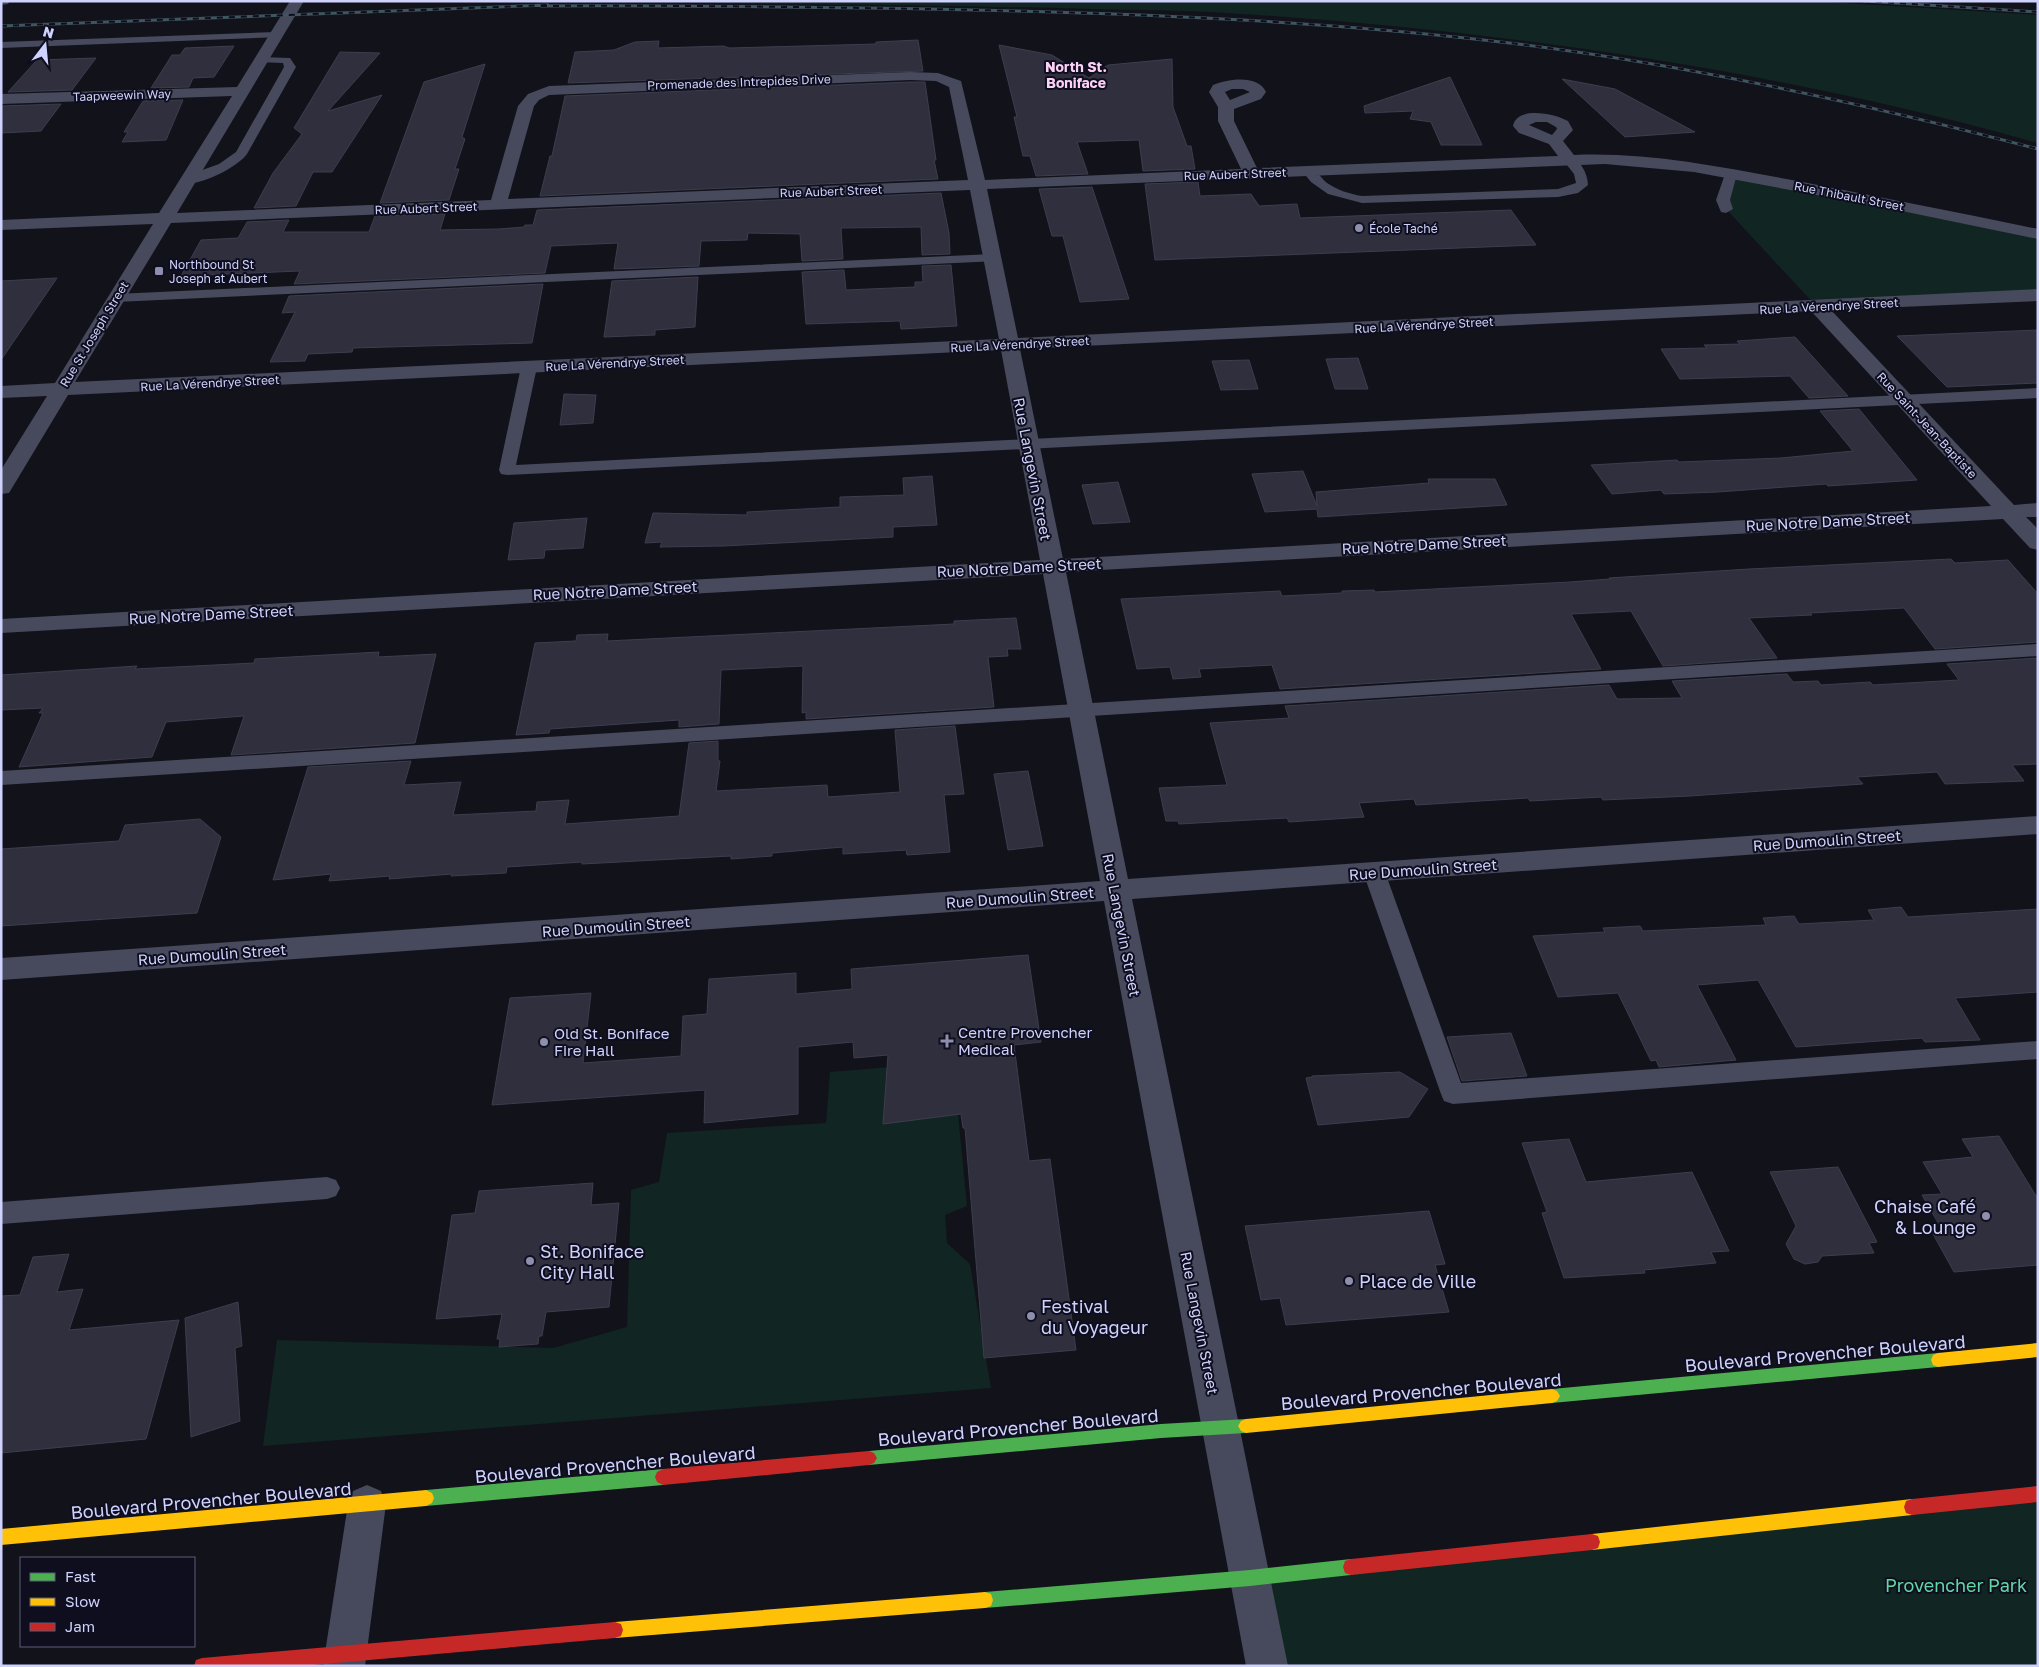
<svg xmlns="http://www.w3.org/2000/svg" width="2039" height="1667" viewBox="0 0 2039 1667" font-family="'Golos Text',sans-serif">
<rect width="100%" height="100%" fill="#12121b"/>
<path fill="#112522" d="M 744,1 L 1811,1 L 2038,15 L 2038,143 C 1773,69 1501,30 1227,13 C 1182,10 1137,10 1091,9 C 960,5 829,5 697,3 Z
M 1731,174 L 2038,234 L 2038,295 L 1817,307 L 1726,209 Z
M 953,1062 L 967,1206 L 945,1215 L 947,1243 L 970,1264 L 991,1388 L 263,1446 L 277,1340 L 553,1348 L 627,1327 L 631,1190 L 659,1182 L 667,1133 L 826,1123 L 830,1072 Z
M 2038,1494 L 2038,1666 L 1267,1666 L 1250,1578 Z"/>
<path fill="#302f3d" stroke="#3c3d4e" d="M 918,40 L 923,71 L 568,83 L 575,52 L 614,50 L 635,42 L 659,41 L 658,48 L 724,46 L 729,48 L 876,44 L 876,42 Z
M 999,45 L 1052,55 L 1089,78 L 1108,65 L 1172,59 L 1173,107 L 1187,146 L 1191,146 L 1195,169 L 1143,171 L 1139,140 L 1077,142 L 1088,174 L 1036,176 L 1030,156 L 1023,156 L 1014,117 L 1017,117 Z
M 234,46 L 214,77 L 193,78 L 189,87 L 151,88 L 172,55 L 180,55 L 185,48 Z
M 340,52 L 380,53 L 328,111 L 382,95 L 332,172 L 313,172 L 296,206 L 254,208 L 273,173 L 302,134 L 294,128 Z
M 96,58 L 72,90 L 8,92 L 37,60 Z
M 485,64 L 462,137 L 465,139 L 455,169 L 459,169 L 449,200 L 380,203 L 424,82 Z
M 1450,77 L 1482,145 L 1441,145 L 1431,122 L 1410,119 L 1413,111 L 1365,113 L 1364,106 Z
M 1562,79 L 1615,89 L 1695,132 L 1625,137 Z
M 910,82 L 925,82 L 936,160 L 934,160 L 938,179 L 540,196 L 550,156 L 552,156 L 565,96 Z
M 183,100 L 166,140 L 122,142 L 128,132 L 124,132 L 143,101 Z
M 61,104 L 41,131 L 1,133 L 1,106 Z
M 1198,182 L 1200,196 L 1251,194 L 1259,206 L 1297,204 L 1300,218 L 1511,210 L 1536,245 L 1155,260 L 1145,184 Z
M 1092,187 L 1129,299 L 1080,302 L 1063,236 L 1052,236 L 1039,189 Z
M 941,193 L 949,233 L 950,254 L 922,255 L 921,227 L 841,228 L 843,259 L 802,261 L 800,234 L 748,233 L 747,240 L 701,241 L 699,266 L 614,269 L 618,243 L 551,246 L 545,273 L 294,284 L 300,271 L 181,276 L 201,240 L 238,238 L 247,222 L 289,220 L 283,232 L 369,232 L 375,216 L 445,214 L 440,230 L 499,229 L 524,227 L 525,225 L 533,225 L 537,210 Z
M 951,265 L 957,326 L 901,329 L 900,321 L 806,324 L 802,272 L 844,270 L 846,290 L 915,287 L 915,282 L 923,282 L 922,266 Z
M 698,277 L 695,327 L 655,330 L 655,335 L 604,337 L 612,281 Z
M 57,278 L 1,360 L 1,281 Z
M 543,284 L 532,343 L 353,348 L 352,352 L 308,354 L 305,361 L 270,362 L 295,312 L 282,313 L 289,296 Z
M 2038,330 L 2038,383 L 1947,387 L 1897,336 Z
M 1795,337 L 1848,396 L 1809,398 L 1790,376 L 1680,379 L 1661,349 L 1707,348 L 1704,345 L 1740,344 L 1737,341 Z
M 1358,358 L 1368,389 L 1335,389 L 1326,359 Z
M 1249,360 L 1258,389 L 1221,390 L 1212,361 Z
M 564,394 L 596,395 L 593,423 L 560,425 Z
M 1859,409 L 1917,480 L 1828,486 L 1826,484 L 1718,492 L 1664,494 L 1661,490 L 1612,494 L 1591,465 L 1677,460 L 1679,462 L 1781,458 L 1853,451 L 1820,411 Z
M 1303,471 L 1317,506 L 1316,492 L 1429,483 L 1428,479 L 1495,479 L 1507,505 L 1318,517 L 1317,509 L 1265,512 L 1252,474 Z
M 932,476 L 937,525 L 893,527 L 893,537 L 724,546 L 660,547 L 662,542 L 645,543 L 653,513 L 747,515 L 747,512 L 840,507 L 840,497 L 904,495 L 903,478 Z
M 1118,482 L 1130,522 L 1093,524 L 1082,485 Z
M 587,518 L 583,548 L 545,550 L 544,558 L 508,560 L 514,523 Z
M 1951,559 L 1955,563 L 2008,560 L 2038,594 L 2038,642 L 1935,649 L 1904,608 L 1810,613 L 1812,615 L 1749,618 L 1777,658 L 1663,666 L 1631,611 L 1571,614 L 1601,669 L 1280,689 L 1272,665 L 1199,669 L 1201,677 L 1173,679 L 1170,667 L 1137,669 L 1121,599 L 1280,591 L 1282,596 L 1342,593 L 1342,591 L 1374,590 L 1375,592 L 1570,582 L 1610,579 L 1609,578 L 1749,569 Z
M 1016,618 L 1021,649 L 1007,649 L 1008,656 L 988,657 L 994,707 L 806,719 L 806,712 L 802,713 L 803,666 L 721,670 L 719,724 L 679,727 L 679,720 L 550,729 L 549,733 L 516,735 L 535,643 L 576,641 L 577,635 L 608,634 L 607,641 L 954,624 L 954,621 Z
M 379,652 L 378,657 L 436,654 L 415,743 L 231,755 L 244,716 L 166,722 L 152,757 L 19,767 L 43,713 L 39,713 L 43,708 L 1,710 L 1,675 L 137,666 L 135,669 L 254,663 L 255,659 Z
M 2038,658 L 2038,764 L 2012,765 L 2024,781 L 1945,784 L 1937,772 L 1857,777 L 1863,784 L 1690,796 L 1603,800 L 1601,797 L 1530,801 L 1528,798 L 1416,805 L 1414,799 L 1359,803 L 1364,817 L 1289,822 L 1287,818 L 1179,824 L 1178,821 L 1166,821 L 1159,788 L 1227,785 L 1210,723 L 1289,718 L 1285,706 L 1609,685 L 1617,699 L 1682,698 L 1672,681 L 1787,674 L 1793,682 L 1818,681 L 1821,685 L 1870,682 L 1873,685 L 1959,680 L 1947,664 Z
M 955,726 L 964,794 L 944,795 L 950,852 L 907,855 L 906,850 L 843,854 L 843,847 L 772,853 L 772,856 L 731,859 L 731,856 L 582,864 L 582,862 L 507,867 L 506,873 L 451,876 L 452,874 L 389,879 L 390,876 L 329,881 L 331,874 L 273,880 L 308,767 L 411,761 L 404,785 L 461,782 L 453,815 L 536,811 L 537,802 L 569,800 L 565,824 L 679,816 L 689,743 L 718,741 L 718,761 L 720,761 L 716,791 L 827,785 L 828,797 L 900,792 L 895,730 Z
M 1028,771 L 1043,846 L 1008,850 L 994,774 Z
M 200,819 L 221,837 L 197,913 L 1,926 L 1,849 L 119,841 L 125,825 Z
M 1901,907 L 1908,917 L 2038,909 L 2038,992 L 1955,998 L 1980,1040 L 1925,1042 L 1922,1038 L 1796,1047 L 1758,980 L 1697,985 L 1736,1060 L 1659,1067 L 1656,1060 L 1651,1061 L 1618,993 L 1558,997 L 1533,936 L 1605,932 L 1603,928 L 1640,926 L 1643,931 L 1766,925 L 1763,918 L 1794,916 L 1799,924 L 1874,920 L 1868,910 Z
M 1028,955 L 1041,1042 L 1014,1045 L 1029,1161 L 1050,1159 L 1076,1350 L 984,1358 L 965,1128 L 963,1128 L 961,1114 L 883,1124 L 888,1055 L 854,1058 L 853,1042 L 798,1047 L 798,1114 L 704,1123 L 705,1090 L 492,1105 L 510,998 L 591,993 L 583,1063 L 681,1056 L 683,1016 L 707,1014 L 709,979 L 796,973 L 796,994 L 852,989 L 851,969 Z
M 1511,1033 L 1527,1076 L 1462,1081 L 1447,1037 Z
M 1400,1072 L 1428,1089 L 1409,1117 L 1318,1125 L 1306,1078 L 1312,1077 L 1312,1076 Z
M 1999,1136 L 2038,1199 L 2038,1265 L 1954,1272 L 1933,1234 L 1944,1233 L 1922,1195 L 1942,1194 L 1923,1162 L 1973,1157 L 1962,1139 Z
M 1569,1139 L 1586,1182 L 1692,1172 L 1729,1251 L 1711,1252 L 1716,1263 L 1644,1270 L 1645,1273 L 1564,1278 L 1542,1213 L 1547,1212 L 1522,1143 Z
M 1838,1167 L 1877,1242 L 1869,1243 L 1874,1253 L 1822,1256 L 1818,1262 L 1805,1264 L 1794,1259 L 1786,1244 L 1796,1226 L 1770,1172 Z
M 593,1183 L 591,1205 L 619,1203 L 609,1307 L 546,1312 L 542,1336 L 539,1336 L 538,1344 L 499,1347 L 500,1339 L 497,1339 L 502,1314 L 436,1319 L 452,1215 L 475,1213 L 479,1191 Z
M 1429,1211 L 1445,1264 L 1435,1265 L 1449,1312 L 1286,1325 L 1280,1298 L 1261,1300 L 1245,1226 Z
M 69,1254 L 57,1292 L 83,1289 L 69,1330 L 179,1320 L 146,1439 L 1,1453 L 1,1296 L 20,1295 L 33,1257 Z
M 238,1302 L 242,1346 L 235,1348 L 240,1421 L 191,1437 L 185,1318 Z"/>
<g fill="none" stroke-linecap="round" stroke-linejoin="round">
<path fill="#474a5c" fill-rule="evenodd" d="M 276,32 L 281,35 L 280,37 L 1,48 L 1,42 Z
M 261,57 L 290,58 L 296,67 L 247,154 C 238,167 199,187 183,183 L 182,180 L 183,177 L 219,164 L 236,152 L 284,67 L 283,63 L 257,62 L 255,60 L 257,58 Z
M 1569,156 C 1580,159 1588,174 1588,185 L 1578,193 L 1558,197 L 1362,203 L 1328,194 L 1311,182 L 1302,171 L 1308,167 C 1316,169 1321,178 1327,183 C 1338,190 1349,194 1362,196 L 1558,189 L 1576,183 L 1574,174 L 1563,160 Z
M 1731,170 L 1737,174 L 1730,200 L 1733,209 L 1726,213 L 1721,212 L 1716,200 L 1725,174 Z
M 993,254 L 1000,258 L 998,261 L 116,302 L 111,301 L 109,298 L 111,295 L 116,294 Z
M 529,362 L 534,364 L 537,367 L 516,465 L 2038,388 L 2038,398 L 507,475 L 501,474 L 499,470 L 521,367 L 524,364 Z
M 2038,644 L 2038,656 L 1,785 L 1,771 Z
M 1374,864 L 1382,867 L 1385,872 L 1461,1083 L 2038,1041 L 2038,1059 L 1453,1104 L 1444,1101 L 1441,1094 L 1363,872 L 1366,867 Z
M 327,1177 L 336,1180 L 340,1188 L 336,1196 L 327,1199 L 1,1224 L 1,1202 Z"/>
<path fill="#474a5c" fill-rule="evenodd" d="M 1,1 L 10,1 L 8,4 L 1,5 Z
M 290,1 L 304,1 L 177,213 L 491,200 L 518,106 L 528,94 L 549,86 L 910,72 L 938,73 L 961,81 L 985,180 L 1241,169 L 1218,121 L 1218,107 L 1209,92 L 1213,85 C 1227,79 1258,74 1266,92 L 1261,99 L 1234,109 L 1234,121 L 1257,168 L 1558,156 L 1549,144 L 1519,133 L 1513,126 C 1517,105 1556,114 1568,121 L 1573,130 L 1563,141 L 1574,155 C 1648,152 1720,167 1792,180 C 1874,196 1956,212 2038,229 L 2038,239 L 1897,210 L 1694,172 L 1605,164 L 987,189 L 1018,338 L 2038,289 L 2038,301 L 1831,310 L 2014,505 L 2038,503 L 2038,517 L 2026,517 L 2038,529 L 2038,550 L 2030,548 L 2003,519 L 1066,572 L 1128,879 L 2038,816 L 2038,834 L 1132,899 L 1288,1666 L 1246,1666 L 1104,901 L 1,980 L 1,958 L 1100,881 L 1043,574 L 1,633 L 1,619 L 1040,560 L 1001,350 L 68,395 L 12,488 L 9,493 L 1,494 L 1,470 L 47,396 L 1,398 L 1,386 L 55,383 L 153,224 L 1,230 L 1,220 L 159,213 L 232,96 L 1,104 L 1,94 L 237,87 ZM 910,80 L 936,81 L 949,87 L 968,180 L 508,199 L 534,106 L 539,100 L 549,95 ZM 1232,89 L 1243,89 L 1250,92 L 1230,100 L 1225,92 ZM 1536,122 L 1547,122 L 1556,127 L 1557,129 L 1552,135 L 1529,125 ZM 970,190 L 999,339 L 75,382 L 171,223 ZM 1811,311 L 1991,506 L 1063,559 L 1020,349 Z
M 367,1485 L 381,1491 L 386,1504 L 365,1666 L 323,1666 L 348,1504 L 353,1491 Z"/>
<path fill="#4caf50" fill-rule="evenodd" d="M 1938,1353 L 1943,1355 L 1945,1360 L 1943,1365 L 1938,1367 L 1552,1403 L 1547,1401 L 1544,1396 L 1547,1391 L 1552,1389 Z
M 1246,1419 L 1251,1421 L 1254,1426 L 1251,1431 L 1246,1433 L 1161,1438 L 869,1465 L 864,1463 L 861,1458 L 864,1453 L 869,1451 L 1161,1424 Z
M 663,1469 L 669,1472 L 671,1477 L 669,1482 L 663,1485 L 426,1506 L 420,1503 L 418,1498 L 420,1493 L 426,1490 Z
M 1351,1559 L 1357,1561 L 1359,1567 L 1357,1573 L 1351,1575 L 1250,1586 L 985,1608 L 979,1606 L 977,1600 L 979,1594 L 985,1592 L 1250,1570 Z"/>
<path fill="#ffc107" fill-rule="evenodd" d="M 2038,1343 L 2038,1357 L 1938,1367 L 1933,1365 L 1931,1360 L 1933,1355 L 1938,1353 Z
M 1552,1389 L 1557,1391 L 1560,1396 L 1557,1401 L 1552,1403 L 1246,1433 L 1241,1431 L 1238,1426 L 1241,1421 L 1246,1419 Z
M 426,1490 L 432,1493 L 434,1498 L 432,1503 L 426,1506 L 1,1545 L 1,1529 Z
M 1912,1499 L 1918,1501 L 1920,1507 L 1918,1513 L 1912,1515 L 1592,1550 L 1586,1548 L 1584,1542 L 1586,1536 L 1592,1534 Z
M 985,1592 L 991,1594 L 993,1600 L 991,1606 L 985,1608 L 615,1638 L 609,1636 L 607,1630 L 609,1624 L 615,1622 Z"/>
<path fill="#c62828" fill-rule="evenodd" d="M 869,1451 L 874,1453 L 877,1458 L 874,1463 L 869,1465 L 663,1485 L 657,1482 L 655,1477 L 657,1472 L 663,1469 Z
M 2038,1486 L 2038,1502 L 1912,1515 L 1906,1513 L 1904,1507 L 1906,1501 L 1912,1499 Z
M 1592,1534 L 1598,1536 L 1600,1542 L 1598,1548 L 1592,1550 L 1351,1575 L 1345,1573 L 1343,1567 L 1345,1561 L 1351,1559 Z
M 615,1622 L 621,1624 L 623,1630 L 621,1636 L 615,1638 L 302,1666 L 194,1666 L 196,1660 L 202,1658 Z"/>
<g stroke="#3f565e" stroke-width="3">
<path id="rail" d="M 1864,1 L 2038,12
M 541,6 C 670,5 799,7 928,9 C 1125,13 1322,20 1518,44 C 1694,66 1867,104 2038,149
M 1,26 L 548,5"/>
</g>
<use href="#rail" stroke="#0e0e1f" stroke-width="2" stroke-dasharray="6" stroke-linecap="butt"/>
</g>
<g fill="#8d8fad" stroke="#0e0e1f" stroke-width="2">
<circle cx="1359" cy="228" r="5"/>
<rect x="154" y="266" width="10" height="10" rx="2.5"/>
<path d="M944.5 1033.5h5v5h5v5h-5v5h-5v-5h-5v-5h5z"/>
<circle cx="544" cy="1042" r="5"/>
<circle cx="1986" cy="1216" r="5"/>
<circle cx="530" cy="1261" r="5"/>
<circle cx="1349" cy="1281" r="5"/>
<circle cx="1031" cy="1316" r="5"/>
</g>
<g text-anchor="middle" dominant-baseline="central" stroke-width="4" stroke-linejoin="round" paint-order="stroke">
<g font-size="12" fill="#cfd2fc" stroke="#0e0e1f">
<text transform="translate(739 82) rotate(-2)">Promenade des Intrepides Drive</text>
<text transform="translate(122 95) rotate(-2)">Taapweewin Way</text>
<text transform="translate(1235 174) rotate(-2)">Rue Aubert Street</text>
<text transform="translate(831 191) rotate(-2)">Rue Aubert Street</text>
<text transform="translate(1849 196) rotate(11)">Rue Thibault Street</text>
<text transform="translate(426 208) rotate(-2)">Rue Aubert Street</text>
<text transform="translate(1829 306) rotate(-3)">Rue La Vérendrye Street</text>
<text transform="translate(1424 325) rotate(-3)">Rue La Vérendrye Street</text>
<text transform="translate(94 334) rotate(-59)">Rue St Joseph Street</text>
<text transform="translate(1020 344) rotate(-3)">Rue La Vérendrye Street</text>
<text transform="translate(615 363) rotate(-3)">Rue La Vérendrye Street</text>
<text transform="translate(210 383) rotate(-3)">Rue La Vérendrye Street</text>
<text transform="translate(1927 425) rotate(47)">Rue Saint-Jean-Baptiste</text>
</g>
<g font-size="12" fill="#cfd2fc" stroke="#0e0e1f" text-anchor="start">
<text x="1369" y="228">École Taché</text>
<text x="169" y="264">Northbound St<tspan x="169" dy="14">Joseph at Aubert</tspan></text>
</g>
<g font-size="14" font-weight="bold" fill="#fcd1f5" stroke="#0e0e1f">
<text x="1076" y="66">North St.<tspan x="1076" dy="16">Boniface</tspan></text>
</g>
<g font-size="15" fill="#cfd2fc" stroke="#0e0e1f">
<text transform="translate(1033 469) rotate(79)">Rue Langevin Street</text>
<text transform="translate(1828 521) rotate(-3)">Rue Notre Dame Street</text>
<text transform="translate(1424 544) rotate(-3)">Rue Notre Dame Street</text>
<text transform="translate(1019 567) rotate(-3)">Rue Notre Dame Street</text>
<text transform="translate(615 590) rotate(-3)">Rue Notre Dame Street</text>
<text transform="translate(211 614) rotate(-3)">Rue Notre Dame Street</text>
<text transform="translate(1827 840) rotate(-4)">Rue Dumoulin Street</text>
<text transform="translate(1423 869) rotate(-4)">Rue Dumoulin Street</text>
<text transform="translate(1020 897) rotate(-4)">Rue Dumoulin Street</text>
<text transform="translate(1122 925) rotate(79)">Rue Langevin Street</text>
<text transform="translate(616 926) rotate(-4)">Rue Dumoulin Street</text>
<text transform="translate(212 954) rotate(-4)">Rue Dumoulin Street</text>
<text transform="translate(1200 1323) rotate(79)">Rue Langevin Street</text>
</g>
<g font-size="15" fill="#cfd2fc" stroke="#0e0e1f" text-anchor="start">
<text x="958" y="1032">Centre Provencher<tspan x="958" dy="17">Medical</tspan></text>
<text x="554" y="1033">Old St. Boniface<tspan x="554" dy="17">Fire Hall</tspan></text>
</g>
<g font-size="18" fill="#cfd2fc" stroke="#0e0e1f" text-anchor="start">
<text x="1976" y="1206" text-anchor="end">Chaise Café<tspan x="1976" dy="21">&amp; Lounge</tspan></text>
<text x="540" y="1251">St. Boniface<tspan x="540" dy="21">City Hall</tspan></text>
<text x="1359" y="1281">Place de Ville</text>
<text x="1041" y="1306">Festival<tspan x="1041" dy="21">du Voyageur</tspan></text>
</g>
<g font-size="18" fill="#cfd2fc" stroke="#0e0e1f">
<text transform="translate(1825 1353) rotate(-5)">Boulevard Provencher Boulevard</text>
<text transform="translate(1421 1391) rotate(-5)">Boulevard Provencher Boulevard</text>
<text transform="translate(1018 1427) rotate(-5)">Boulevard Provencher Boulevard</text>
<text transform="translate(615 1464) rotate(-5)">Boulevard Provencher Boulevard</text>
<text transform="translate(211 1500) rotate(-5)">Boulevard Provencher Boulevard</text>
</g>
<g font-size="18" fill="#61d6a2" stroke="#0e0e1f">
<text x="1956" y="1585">Provencher Park</text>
</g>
</g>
<rect width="2039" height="1667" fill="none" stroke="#cfd2fc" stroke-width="5"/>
<rect x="20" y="1557" width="175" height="90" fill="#0e0e1f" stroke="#5b5c77"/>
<rect x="30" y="1573" width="25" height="8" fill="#4caf50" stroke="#5b5c77"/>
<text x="65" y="1582" font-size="15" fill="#cfd2fc">Fast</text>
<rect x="30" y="1598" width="25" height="8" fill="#ffc107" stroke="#5b5c77"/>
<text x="65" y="1607" font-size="15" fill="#cfd2fc">Slow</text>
<rect x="30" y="1623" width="25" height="8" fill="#c62828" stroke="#5b5c77"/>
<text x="65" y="1632" font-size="15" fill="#cfd2fc">Jam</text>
<g transform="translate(45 45) rotate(16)" stroke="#0e0e1f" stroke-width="4" paint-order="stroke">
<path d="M0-4L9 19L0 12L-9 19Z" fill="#cfd2fc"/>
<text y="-8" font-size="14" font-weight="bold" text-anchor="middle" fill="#cfd2fc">N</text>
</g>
</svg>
